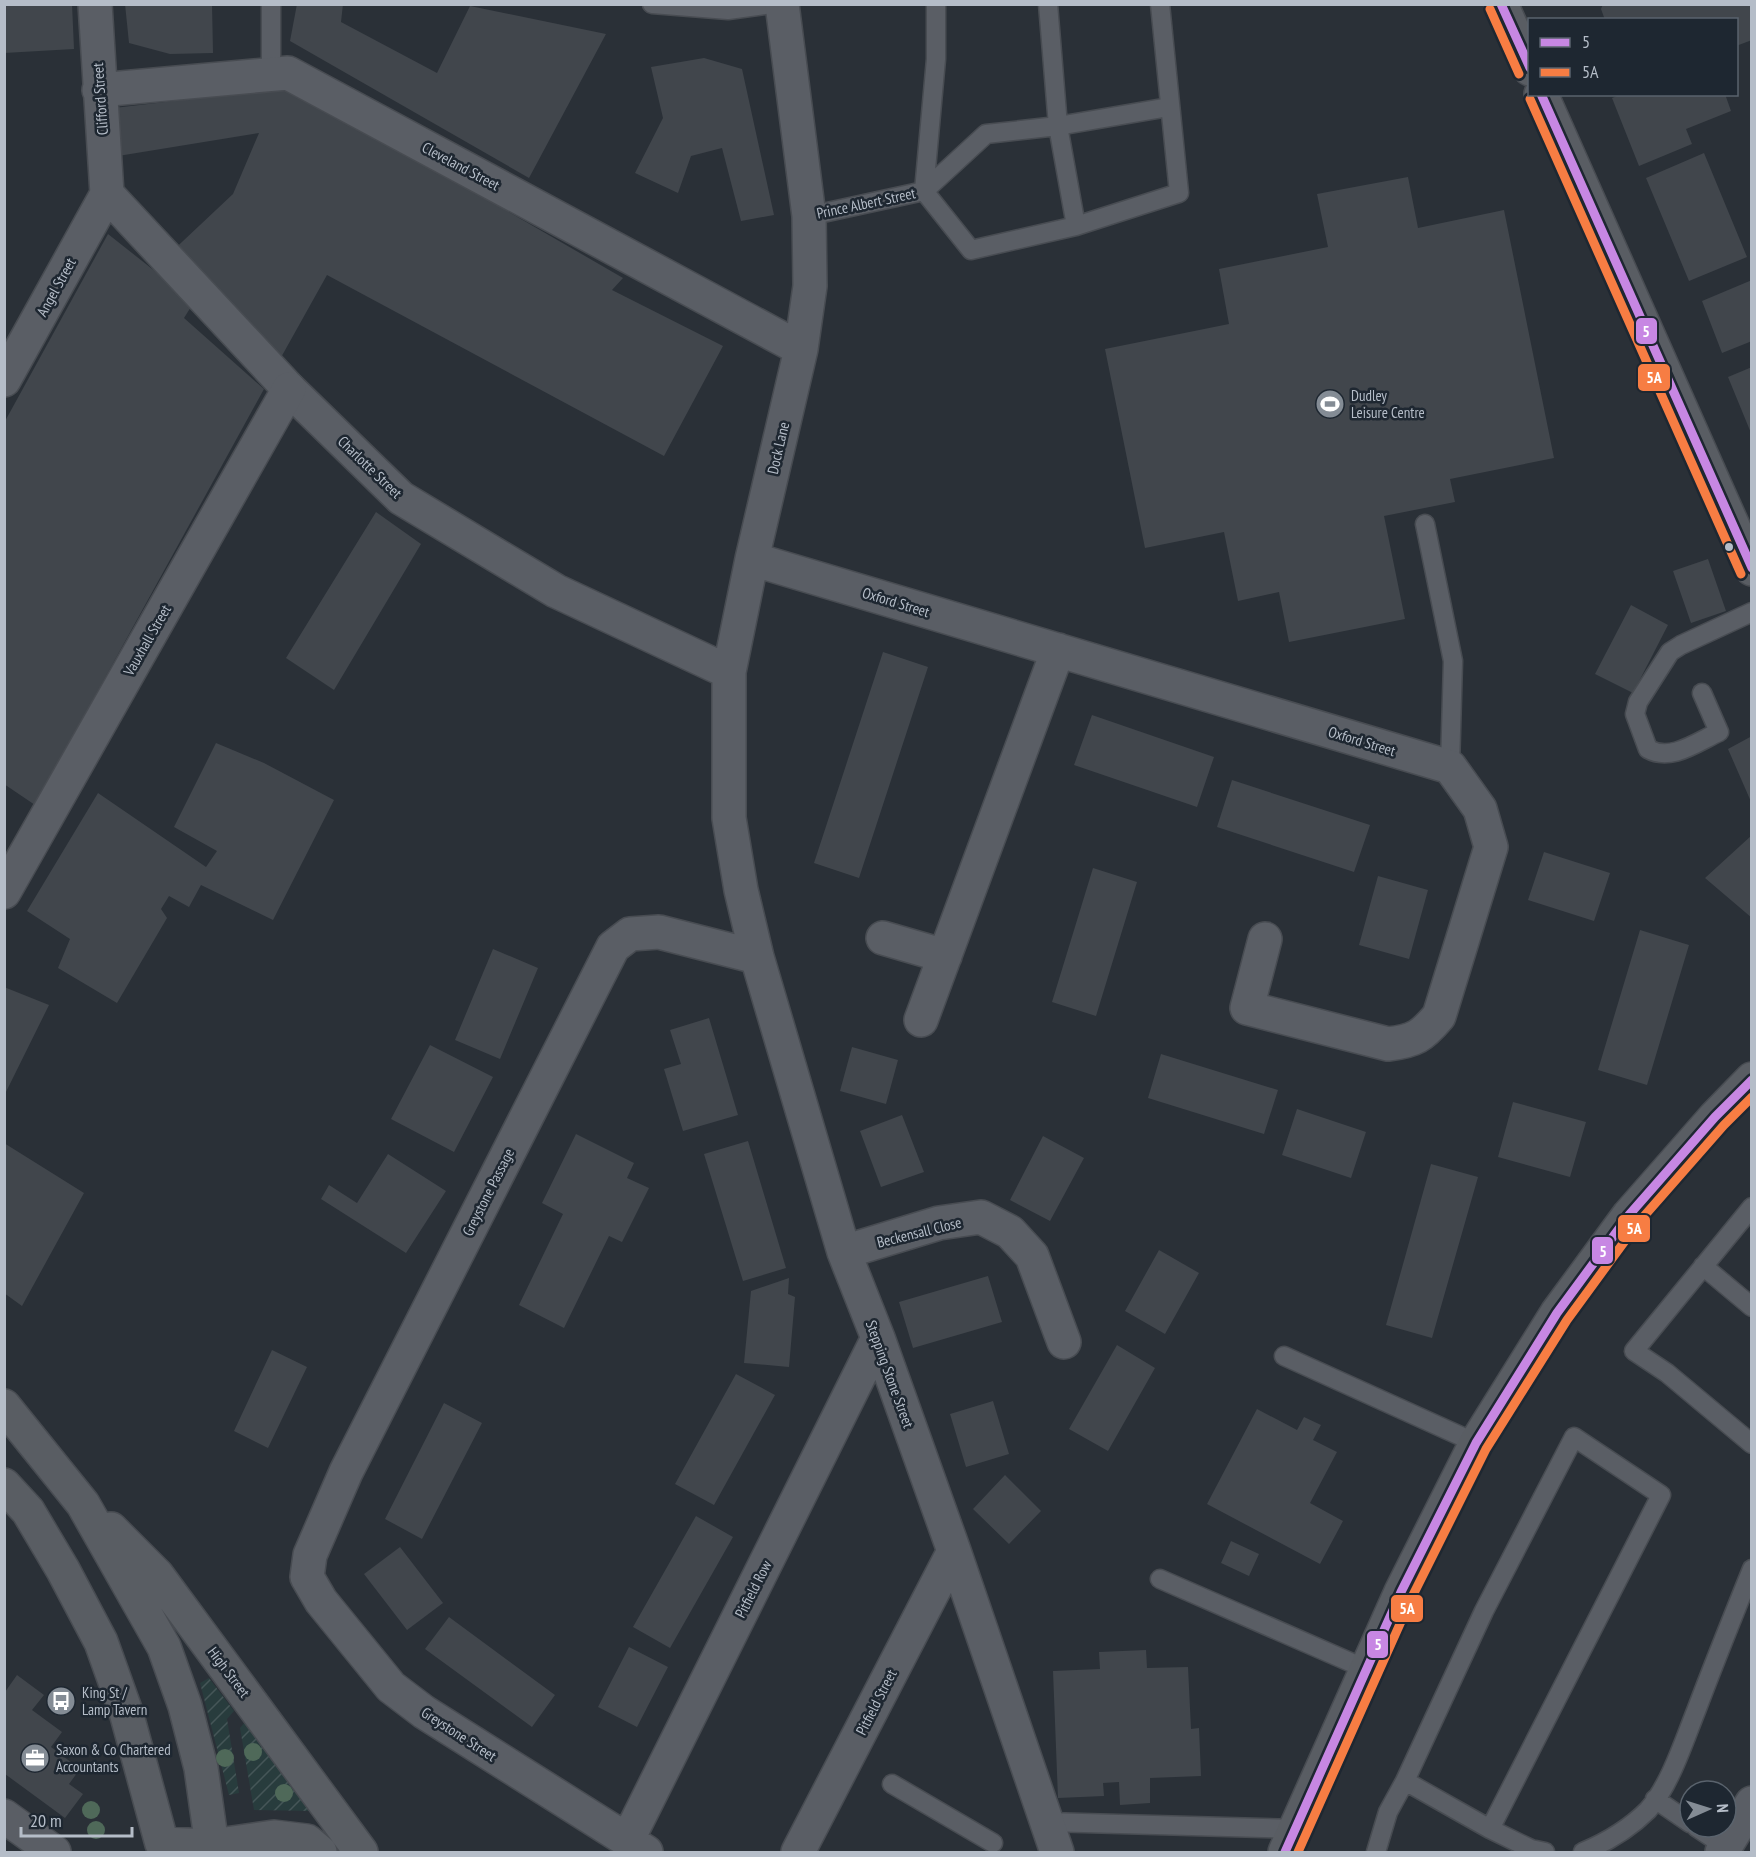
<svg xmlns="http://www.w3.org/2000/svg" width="1756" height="1857" viewBox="0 0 1756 1857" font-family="'PT Sans Narrow',sans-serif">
<defs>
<pattern id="garden-furrows" width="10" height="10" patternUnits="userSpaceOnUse" patternTransform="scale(1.5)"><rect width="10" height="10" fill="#283c3d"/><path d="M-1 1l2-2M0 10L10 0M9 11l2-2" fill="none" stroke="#455658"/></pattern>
</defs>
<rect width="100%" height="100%" fill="#2a3037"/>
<path fill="url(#garden-furrows)" d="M 209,1678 L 234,1711 L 227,1719 L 239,1793 L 229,1795 L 200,1683 Z
M 245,1722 L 314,1811 L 254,1810 L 240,1728 Z"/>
<path fill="#41464c" d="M 27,4 L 72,4 L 74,49 L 4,53 L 4,6 Z
M 125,4 L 212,4 L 213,53 L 170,54 L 129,43 Z
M 297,4 L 343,4 L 341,22 L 437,73 L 470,6 L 606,34 L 529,178 L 290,41 Z
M 1603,4 L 1752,4 L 1752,40 L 1736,46 L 1736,20 L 1605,20 L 1601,9 Z
M 704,58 L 742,69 L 774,215 L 741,221 L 722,148 L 691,156 L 678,193 L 635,173 L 663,118 L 651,67 Z
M 293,87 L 623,278 L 612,290 L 723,346 L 664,456 L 327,275 L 279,361 L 166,257 L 233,194 L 259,133 L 118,156 L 114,108 Z
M 1622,94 L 1725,94 L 1731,111 L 1686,129 L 1692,144 L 1639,166 L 1612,98 Z
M 1704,153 L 1747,257 L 1689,281 L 1646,178 Z
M 1408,177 L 1418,228 L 1504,210 L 1554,458 L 1450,479 L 1455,502 L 1384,516 L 1405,619 L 1289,642 L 1279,592 L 1238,601 L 1224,532 L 1145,548 L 1105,349 L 1229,324 L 1219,269 L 1328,247 L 1317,194 Z
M 108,234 L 194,302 L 184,318 L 264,389 L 35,805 L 4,784 L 4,423 Z
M 1752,280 L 1752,341 L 1722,353 L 1702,301 Z
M 1752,367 L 1752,433 L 1751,433 L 1728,377 Z
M 376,512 L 421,544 L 334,690 L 286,658 Z
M 1708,559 L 1726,611 L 1691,623 L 1673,571 Z
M 1631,605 L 1668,625 L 1633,693 L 1595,674 Z
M 883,652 L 928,667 L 859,878 L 814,863 Z
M 1092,715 L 1214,757 L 1197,807 L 1074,765 Z
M 1752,736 L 1752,804 L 1728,749 Z
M 216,743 L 264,763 L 334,800 L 273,920 L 201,885 L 189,907 L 169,896 L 161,909 L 167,918 L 117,1003 L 58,968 L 70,939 L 27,911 L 98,793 L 206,867 L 217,851 L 174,827 Z
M 1232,780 L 1370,825 L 1354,872 L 1217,827 Z
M 1752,835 L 1752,918 L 1705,878 Z
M 1544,852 L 1610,873 L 1594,921 L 1528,900 Z
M 1093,868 L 1137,882 L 1096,1016 L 1052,1002 Z
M 1378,876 L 1428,890 L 1409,959 L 1359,945 Z
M 1640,930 L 1689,945 L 1647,1085 L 1598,1070 Z
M 493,949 L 538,968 L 500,1059 L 455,1040 Z
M 4,987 L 49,1005 L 4,1096 Z
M 709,1018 L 738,1115 L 683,1131 L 664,1069 L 681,1064 L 670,1030 Z
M 430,1045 L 493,1077 L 454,1152 L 391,1119 Z
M 852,1047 L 898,1060 L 886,1104 L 840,1091 Z
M 1161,1054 L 1278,1090 L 1264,1134 L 1148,1098 Z
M 1513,1102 L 1586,1122 L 1570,1177 L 1498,1157 Z
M 1297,1109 L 1366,1132 L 1351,1178 L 1282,1155 Z
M 902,1115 L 924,1172 L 881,1187 L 860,1131 Z
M 576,1134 L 634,1163 L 627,1178 L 649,1188 L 622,1242 L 609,1236 L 564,1328 L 519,1305 L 563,1214 L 542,1203 Z
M 1043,1136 L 1084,1158 L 1050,1221 L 1010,1200 Z
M 748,1141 L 786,1268 L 743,1281 L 704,1154 Z
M 4,1143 L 84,1193 L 22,1306 L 4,1293 Z
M 388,1154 L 446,1191 L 406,1253 L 321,1199 L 329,1185 L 357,1203 Z
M 1431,1164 L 1478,1177 L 1432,1338 L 1386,1325 Z
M 1159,1250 L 1199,1273 L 1165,1334 L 1125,1311 Z
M 988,1276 L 1002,1322 L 913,1348 L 899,1302 Z
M 789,1278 L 788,1294 L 795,1297 L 789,1367 L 744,1363 L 751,1291 Z
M 1117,1345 L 1155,1368 L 1108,1451 L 1069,1429 Z
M 272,1350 L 307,1367 L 268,1448 L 234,1431 Z
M 736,1374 L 775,1395 L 714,1505 L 675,1484 Z
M 993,1401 L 1009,1454 L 966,1467 L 950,1414 Z
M 444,1403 L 482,1423 L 422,1539 L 385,1519 Z
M 1257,1409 L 1297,1430 L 1304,1417 L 1321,1425 L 1313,1440 L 1337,1452 L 1310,1503 L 1343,1521 L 1320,1564 L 1207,1504 Z
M 1005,1475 L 1041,1511 L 1009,1544 L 973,1509 Z
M 696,1516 L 733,1537 L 670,1648 L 633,1627 Z
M 1231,1541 L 1259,1554 L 1249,1576 L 1221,1563 Z
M 400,1547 L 443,1603 L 407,1630 L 364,1574 Z
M 449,1617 L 555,1695 L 532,1727 L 425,1649 Z
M 629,1647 L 668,1667 L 637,1727 L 598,1707 Z
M 1146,1650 L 1147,1668 L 1188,1667 L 1191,1729 L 1199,1728 L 1201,1776 L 1150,1778 L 1150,1803 L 1120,1805 L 1119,1782 L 1103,1783 L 1104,1796 L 1058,1798 L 1053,1671 L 1100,1669 L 1099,1652 Z
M 17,1675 L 44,1695 L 32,1710 L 62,1732 L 51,1747 L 80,1769 L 69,1784 L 83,1794 L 65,1818 L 5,1774 L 5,1692 Z"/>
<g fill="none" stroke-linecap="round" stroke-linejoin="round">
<g stroke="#484c52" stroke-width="21">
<path id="service" d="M 271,4 L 271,75
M 652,4 L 728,10 L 772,4
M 936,4 L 936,59 L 924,191 L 971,250 L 1076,226 L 1179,193 L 1160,4
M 1048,4 L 1058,126 L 1076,226
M 924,191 L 986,134 L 1058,126 L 1169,107
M 809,216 L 924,191
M 1425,524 L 1453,661 L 1450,767
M 1702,693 L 1719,732 C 1697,742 1671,762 1648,749 L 1635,714 L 1638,702 L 1670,652 L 1681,645 L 1752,612
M 1752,1207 L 1634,1351 L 1667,1373 L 1752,1444
M 1703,1266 L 1752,1307
M 1284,1356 L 1476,1443
M 1160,1579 L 1366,1669
M 892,1784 L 993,1843
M 1655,1799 L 1690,1823
M 1047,1822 L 1295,1829
M 1696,1827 L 1726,1847
M 1490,1829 L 1661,1495 L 1574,1437 L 1484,1611 L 1405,1781 L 1490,1829 L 1531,1849 L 1545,1852
M 1376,1852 L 1388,1812 L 1405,1781
M 1583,1852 C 1607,1842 1629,1829 1648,1810 C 1670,1785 1684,1741 1696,1711 C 1714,1663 1733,1616 1752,1569"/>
</g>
<g stroke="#484c52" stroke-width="36">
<path id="minor" d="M 95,4 L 107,194
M 782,4 L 809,216 L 810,286 L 801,349 L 752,559 L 729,672 L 729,818 L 741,890 L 757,957 L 844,1252 L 878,1338 L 954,1551 L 1057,1852
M 99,90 L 288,73 L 801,349
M 107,194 L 289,389 L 401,498 L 556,591 L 729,672
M 4,380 L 107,194
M 752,559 L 1450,767 L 1480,809 L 1491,847 L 1439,1016 C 1422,1036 1415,1041 1388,1044 L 1247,1008 L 1265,939
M 883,938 L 945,956
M 921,1020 L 1058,650
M 844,1252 L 939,1223 L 981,1217 L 1010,1232 L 1032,1256 L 1064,1342
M 4,1816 L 54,1852
M 627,1841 L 878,1338
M 646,1852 L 424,1712 L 391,1687 L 321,1601 L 307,1577 L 310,1555 L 346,1472 L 613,947 L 630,934 L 659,932 L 757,957
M 798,1852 L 954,1551
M 1722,1852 L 1752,1803"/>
</g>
<g stroke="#484c52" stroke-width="36">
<path id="tertiary" d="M 4,892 L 289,389"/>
</g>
<g stroke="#484c52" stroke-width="36">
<path id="secondary" d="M 1501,4 L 1530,69
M 1541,94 L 1752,569
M 4,1406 L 83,1504 L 164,1647 L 185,1706 L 201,1768 L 212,1846
M 4,1485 L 28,1511 L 63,1570 L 101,1642 L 126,1712 L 162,1844 L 212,1846 L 274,1837 L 307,1841 L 320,1852
M 111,1529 L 157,1575 L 361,1852
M 1285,1852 L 1401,1592 L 1476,1443 L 1557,1313 L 1629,1215 L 1715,1117 L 1752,1079"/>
</g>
<use href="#service" stroke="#5a5e65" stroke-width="18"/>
<use href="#minor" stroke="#5a5e65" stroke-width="33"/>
<use href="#tertiary" stroke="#5a5e65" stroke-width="33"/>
<use href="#secondary" stroke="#595d63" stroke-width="33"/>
<g stroke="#1e2731" stroke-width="14">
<path id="bus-1" d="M 1501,4 L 1530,68
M 1541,94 L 1752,568
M 1285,1852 L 1401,1592 L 1476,1443 L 1557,1313 L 1629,1215 L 1715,1117 L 1752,1080"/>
</g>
<g stroke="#1e2731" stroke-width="14">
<path id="bus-2" d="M 1490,9 L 1519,74
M 1530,99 L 1741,574
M 1298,1852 L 1412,1597 L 1486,1449 L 1567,1320 L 1638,1223 L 1724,1125 L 1752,1097"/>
</g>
<use href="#bus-1" stroke="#c787e3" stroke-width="9"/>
<use href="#bus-2" stroke="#f77d43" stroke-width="9"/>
</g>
<g fill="#4f6959">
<circle cx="253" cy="1752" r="9"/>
<circle cx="225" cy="1758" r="9"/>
<circle cx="284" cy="1793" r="9"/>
<circle cx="91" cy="1810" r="9"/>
<circle cx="96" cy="1830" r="9"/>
</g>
<defs>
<g id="stadium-disc" transform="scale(1.5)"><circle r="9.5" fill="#848c95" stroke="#1e2731"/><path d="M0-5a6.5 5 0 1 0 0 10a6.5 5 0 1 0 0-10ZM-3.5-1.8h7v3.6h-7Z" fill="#fff"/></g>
<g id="bus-disc" transform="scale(1.5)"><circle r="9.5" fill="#848c95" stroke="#1e2731"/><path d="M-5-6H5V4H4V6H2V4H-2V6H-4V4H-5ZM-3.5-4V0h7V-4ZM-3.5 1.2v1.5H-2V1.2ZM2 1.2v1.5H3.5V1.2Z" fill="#fff"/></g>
<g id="office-disc" transform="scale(1.5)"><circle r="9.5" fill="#848c95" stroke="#1e2731"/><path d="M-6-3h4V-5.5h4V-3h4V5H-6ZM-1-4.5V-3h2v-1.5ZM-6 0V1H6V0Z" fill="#fff"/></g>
</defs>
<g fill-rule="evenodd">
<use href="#stadium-disc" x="1330" y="404"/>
<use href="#bus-disc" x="61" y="1701"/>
<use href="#office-disc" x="35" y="1758"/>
</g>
<circle fill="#b5bdc8" stroke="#1e2731" stroke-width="2" cx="1729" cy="547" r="5"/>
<g text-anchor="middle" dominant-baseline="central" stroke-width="5" stroke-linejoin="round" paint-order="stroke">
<g font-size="15" fill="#b5bdc8" stroke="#1e2731">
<text transform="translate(100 99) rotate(-94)">Clifford Street</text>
<text transform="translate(461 166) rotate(28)">Cleveland Street</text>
<text transform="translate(866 203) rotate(-12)">Prince Albert Street</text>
<text transform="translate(56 287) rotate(-61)">Angel Street</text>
<text transform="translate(778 448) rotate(-77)">Dock Lane</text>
<text transform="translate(370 467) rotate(44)">Charlotte Street</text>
<text transform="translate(896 602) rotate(17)">Oxford Street</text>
<text transform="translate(147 640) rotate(-60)">Vauxhall Street</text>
<text transform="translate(1362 741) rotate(17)">Oxford Street</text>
<text transform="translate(488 1192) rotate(-63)">Greystone Passage</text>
<text transform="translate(919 1232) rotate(-14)">Beckensall Close</text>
<text transform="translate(890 1374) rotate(70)">Stepping Stone Street</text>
<text transform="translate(753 1589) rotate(-63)">Pitfield Row</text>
<text transform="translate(229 1672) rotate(53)">High Street</text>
<text transform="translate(876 1702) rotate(-63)">Pitfield Street</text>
<text transform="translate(459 1734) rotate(33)">Greystone Street</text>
</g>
<g font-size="15" fill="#b5bdc8" stroke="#1e2731" text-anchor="start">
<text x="1351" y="395">Dudley<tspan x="1351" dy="17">Leisure Centre</tspan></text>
<text x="82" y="1692">King St /<tspan x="82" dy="17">Lamp Tavern</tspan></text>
<text x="56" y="1749">Saxon &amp; Co Chartered<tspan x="56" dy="17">Accountants</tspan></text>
</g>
</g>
<g stroke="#1e2731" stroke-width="2">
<rect x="1635" y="317" width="23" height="28" rx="6" fill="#c787e3"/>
<rect x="1637" y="363" width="34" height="29" rx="6" fill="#f77d43"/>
<rect x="1617" y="1214" width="34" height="29" rx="6" fill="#f77d43"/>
<rect x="1591" y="1236" width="23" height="29" rx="6" fill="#c787e3"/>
<rect x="1390" y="1594" width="34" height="29" rx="6" fill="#f77d43"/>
<rect x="1366" y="1630" width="23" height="29" rx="6" fill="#c787e3"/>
</g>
<g font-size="16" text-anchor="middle" font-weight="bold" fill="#fff">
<text x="1646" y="337">5</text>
<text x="1654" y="383">5A</text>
<text x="1634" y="1234">5A</text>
<text x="1603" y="1257">5</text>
<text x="1407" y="1614">5A</text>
<text x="1378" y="1650">5</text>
</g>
<rect width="1756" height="1857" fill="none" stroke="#b5bdc8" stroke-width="12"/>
<rect x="1528" y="18" width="210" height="78" fill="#1e2731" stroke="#5a636d" stroke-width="1.5"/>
<rect x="1540" y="38" width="30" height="9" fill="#c787e3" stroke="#5a636d" stroke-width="1.5"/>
<text x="1582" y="48" font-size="18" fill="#b5bdc8">5</text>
<rect x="1540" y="68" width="30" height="9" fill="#f77d43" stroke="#5a636d" stroke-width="1.5"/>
<text x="1582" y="78" font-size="18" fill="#b5bdc8">5A</text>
<g transform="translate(1708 1809) rotate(87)"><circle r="28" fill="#1e2731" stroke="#5a636d" stroke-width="1.5"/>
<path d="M0-4.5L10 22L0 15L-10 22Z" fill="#848c95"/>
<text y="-9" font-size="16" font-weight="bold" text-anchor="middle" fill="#b5bdc8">N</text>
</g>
<path d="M21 1827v9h111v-9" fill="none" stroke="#b5bdc8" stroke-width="3"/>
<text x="30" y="1827" font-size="18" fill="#b5bdc8" stroke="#1e2731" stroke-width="4.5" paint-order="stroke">20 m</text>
</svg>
